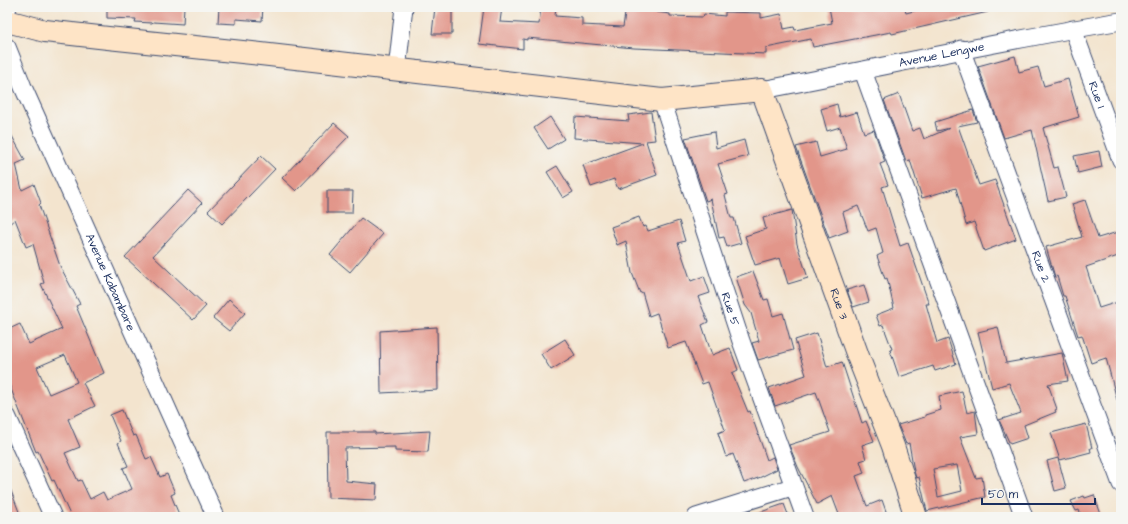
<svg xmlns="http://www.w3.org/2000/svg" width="1128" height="524" viewBox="0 0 1128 524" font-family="'Architects Daughter',sans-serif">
<rect width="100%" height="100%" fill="#f6f6f2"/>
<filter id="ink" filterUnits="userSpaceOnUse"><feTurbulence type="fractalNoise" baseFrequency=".025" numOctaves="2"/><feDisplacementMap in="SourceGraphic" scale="8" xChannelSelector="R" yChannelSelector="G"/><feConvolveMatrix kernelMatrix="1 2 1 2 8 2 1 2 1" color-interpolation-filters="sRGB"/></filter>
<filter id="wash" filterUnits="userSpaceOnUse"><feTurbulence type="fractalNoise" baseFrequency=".012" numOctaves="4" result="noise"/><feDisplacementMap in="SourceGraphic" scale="16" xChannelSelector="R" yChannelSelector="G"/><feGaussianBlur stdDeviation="0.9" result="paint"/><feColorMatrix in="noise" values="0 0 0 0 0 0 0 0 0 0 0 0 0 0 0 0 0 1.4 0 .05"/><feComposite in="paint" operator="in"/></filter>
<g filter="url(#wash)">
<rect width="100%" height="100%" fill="#f3e4ce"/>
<g id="blocks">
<path fill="#e2968a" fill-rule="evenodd" d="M 107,7 L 184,7 L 183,24 L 153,22 L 152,23 L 135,22 L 136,19 L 107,18 Z
M 219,7 L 263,7 L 262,21 L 236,19 L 236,24 L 218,23 Z
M 435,7 L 452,7 L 452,34 L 432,34 Z
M 484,7 L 502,7 L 500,22 L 539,24 L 541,7 L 556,7 L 555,16 L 582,18 L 582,25 L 623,27 L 626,7 L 641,7 L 641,9 L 656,10 L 656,12 L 670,14 L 670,16 L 703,17 L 704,14 L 725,16 L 725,12 L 761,13 L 761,18 L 781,14 L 784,29 L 794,27 L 795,30 L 832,23 L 829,7 L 904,7 L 906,13 L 929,7 L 988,7 L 988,12 L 892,34 L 891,32 L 813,47 L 811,39 L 766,48 L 766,54 L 634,48 L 527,38 L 527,40 L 523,39 L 523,49 L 479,44 Z
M 1015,56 L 1019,72 L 1038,67 L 1044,86 L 1068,79 L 1079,117 L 1043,128 L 1054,168 L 1058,167 L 1066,197 L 1048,201 L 1032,130 L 1004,138 L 978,66 Z
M 899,94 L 912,131 L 920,128 L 924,139 L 950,128 L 937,131 L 935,122 L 973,110 L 977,122 L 958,126 L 979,185 L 995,180 L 1016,239 L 984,251 L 974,222 L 966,225 L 956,188 L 922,198 L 910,160 L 906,161 L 884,100 Z
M 837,104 L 840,117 L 857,112 L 864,133 L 874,130 L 885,162 L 880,164 L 888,185 L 882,187 L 900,246 L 908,243 L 929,304 L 926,304 L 937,343 L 948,339 L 956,364 L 935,371 L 933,366 L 899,377 L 890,350 L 892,349 L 883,325 L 880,326 L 876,315 L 894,308 L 887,278 L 885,279 L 877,256 L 883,253 L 876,228 L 868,231 L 858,206 L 843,212 L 848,231 L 829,238 L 796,147 L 816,142 L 820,157 L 847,149 L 840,127 L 827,131 L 821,109 Z
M 651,112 L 655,140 L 646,141 L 657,175 L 618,189 L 614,179 L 591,187 L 583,165 L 643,143 L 574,138 L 575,117 L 629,121 L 628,115 Z
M 550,117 L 564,139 L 548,149 L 534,128 Z
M 334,123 L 349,136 L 296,191 L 282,178 Z
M 7,127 L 25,160 L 16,164 L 22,190 L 34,184 L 41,203 L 39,205 L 60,266 L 80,304 L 76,306 L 104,373 L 83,383 L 95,406 L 68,419 L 80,447 L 65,453 L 78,481 L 81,480 L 90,499 L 103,492 L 107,500 L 132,489 L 123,468 L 128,466 L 118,443 L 121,441 L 110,415 L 122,410 L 133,436 L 136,435 L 146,459 L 151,457 L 160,477 L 167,474 L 175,493 L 171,495 L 180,517 L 71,517 L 54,480 L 52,481 L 38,451 L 36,452 L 7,379 L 7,330 L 20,324 L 29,344 L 62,329 L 41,284 L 44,283 L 33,244 L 26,247 L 15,219 L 7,226 ZM 65,355 L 77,382 L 49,394 L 37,367 Z
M 714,132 L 716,148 L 744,140 L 748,156 L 718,164 L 728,194 L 725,195 L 731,218 L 734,218 L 741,243 L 727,247 L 724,237 L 719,238 L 711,199 L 706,201 L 685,138 Z
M 1099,151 L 1102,167 L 1078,173 L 1074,156 Z
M 261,156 L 275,169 L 222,224 L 208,211 Z
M 557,166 L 573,192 L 563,198 L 547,172 Z
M 188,190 L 202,203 L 153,256 L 206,306 L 193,320 L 125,257 Z
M 327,191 L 353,191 L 352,213 L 327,213 Z
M 1085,200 L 1098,238 L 1121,231 L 1121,255 L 1086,267 L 1099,308 L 1121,301 L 1121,400 L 1117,400 L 1106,358 L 1091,363 L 1082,335 L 1078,336 L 1065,296 L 1063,296 L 1057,276 L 1055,277 L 1046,247 L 1082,237 L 1072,204 Z
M 792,210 L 797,244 L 808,278 L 788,284 L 780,258 L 755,265 L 745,236 L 766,229 L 763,218 Z
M 639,217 L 643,227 L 646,226 L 648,231 L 679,221 L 685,241 L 678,243 L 691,281 L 704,276 L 710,293 L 698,297 L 708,322 L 702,325 L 712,355 L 730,348 L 738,370 L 732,373 L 748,412 L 750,411 L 767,460 L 773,457 L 777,469 L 761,477 L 744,483 L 733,454 L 726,457 L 718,433 L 725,430 L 708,382 L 702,384 L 686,342 L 668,348 L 657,313 L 649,316 L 642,292 L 640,293 L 632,273 L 626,241 L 617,245 L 611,227 Z
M 361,218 L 383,234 L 350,272 L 330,255 Z
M 753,271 L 764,300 L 768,299 L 773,316 L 783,313 L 793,350 L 758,360 L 752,343 L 759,341 L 751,313 L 745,305 L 736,277 Z
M 864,285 L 869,302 L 853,307 L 847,290 Z
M 229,299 L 245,313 L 229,331 L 213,318 Z
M 437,327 L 438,390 L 381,393 L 380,331 Z
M 998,327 L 1006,363 L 1062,353 L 1068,381 L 1048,384 L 1057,409 L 1055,410 L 1056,412 L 1024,425 L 1028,438 L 1010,444 L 999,420 L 1021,413 L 1009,383 L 992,388 L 978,332 Z
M 817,333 L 827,367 L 842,362 L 862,423 L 866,421 L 874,441 L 862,445 L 866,459 L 860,461 L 864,473 L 856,476 L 867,506 L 882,500 L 888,517 L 840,517 L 832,496 L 817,504 L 798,467 L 789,445 L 830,432 L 816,392 L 775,406 L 769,388 L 806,375 L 795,340 Z
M 565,339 L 575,355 L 551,370 L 541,354 Z
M 962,391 L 967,413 L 975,411 L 978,434 L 960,437 L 976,478 L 982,477 L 985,497 L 927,511 L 919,477 L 916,478 L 914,471 L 909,443 L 906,444 L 898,425 L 925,417 L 925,415 L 941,410 L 939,396 ZM 957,465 L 962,491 L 938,497 L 933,469 Z
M 1086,424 L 1092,448 L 1090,448 L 1091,452 L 1060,460 L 1051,433 Z
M 430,431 L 428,452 L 395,451 L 395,447 L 345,448 L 346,481 L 377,484 L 376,500 L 328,498 L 327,432 L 375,432 L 375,434 Z
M 1058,458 L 1066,488 L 1055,491 L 1047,461 Z
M 7,483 L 8,483 L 21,517 L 7,517 Z
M 1094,495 L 1102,517 L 1082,517 L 1079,510 L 1076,511 L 1071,501 L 1084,496 L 1085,498 Z
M 784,504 L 789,517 L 753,517 L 752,515 Z"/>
</g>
</g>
<g filter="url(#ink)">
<use href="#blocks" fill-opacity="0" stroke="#3b4a6f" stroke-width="1"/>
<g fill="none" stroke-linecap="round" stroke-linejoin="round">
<g stroke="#3b4a6f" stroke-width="19">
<g id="street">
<path d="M 7,10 L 8,7"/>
<path id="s1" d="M 1073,29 L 1121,160"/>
<path id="s2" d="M 7,47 L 23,87 L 216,517"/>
<path id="s3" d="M 961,49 L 1121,484"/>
<path d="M 397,70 L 404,7"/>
<path d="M 863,71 L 1024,517"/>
<path id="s4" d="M 762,90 C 882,67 1001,41 1121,21"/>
<path id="s5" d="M 662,100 L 741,341 L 805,517"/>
<path d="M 7,416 L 53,517"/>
<path d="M 696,517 L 792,487"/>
</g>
</g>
<g stroke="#3b4a6f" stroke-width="24">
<g id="secondary">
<path id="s6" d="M 7,21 L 45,31 L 108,38 L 252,53 L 662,100 L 762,90 L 859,359 L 893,446 L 916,517"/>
</g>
</g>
<use href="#street" stroke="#fff" stroke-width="17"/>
<use href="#secondary" stroke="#fee4c6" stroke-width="22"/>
</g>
</g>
<g text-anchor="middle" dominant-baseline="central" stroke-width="4" stroke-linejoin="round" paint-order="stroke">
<g font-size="12" fill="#1b2f5e" stroke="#f6f6f2">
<text stroke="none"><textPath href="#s4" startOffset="183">Avenue Lengwe</textPath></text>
<text stroke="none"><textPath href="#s1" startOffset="70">Rue 1</textPath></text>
<text stroke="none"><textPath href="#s3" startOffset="232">Rue 2</textPath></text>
<text stroke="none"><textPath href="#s2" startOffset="257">Avenue Kabambare</textPath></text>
<text stroke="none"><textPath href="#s6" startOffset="988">Rue 3</textPath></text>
<text stroke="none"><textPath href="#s5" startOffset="220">Rue 5</textPath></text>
</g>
</g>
<rect width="1128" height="524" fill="none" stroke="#f6f6f2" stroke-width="24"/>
<path d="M982 498v6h113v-6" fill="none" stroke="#1b2f5e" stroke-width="2"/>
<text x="988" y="498" font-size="12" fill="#1b2f5e" stroke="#f6f6f2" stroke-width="3" paint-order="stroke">50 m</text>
</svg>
